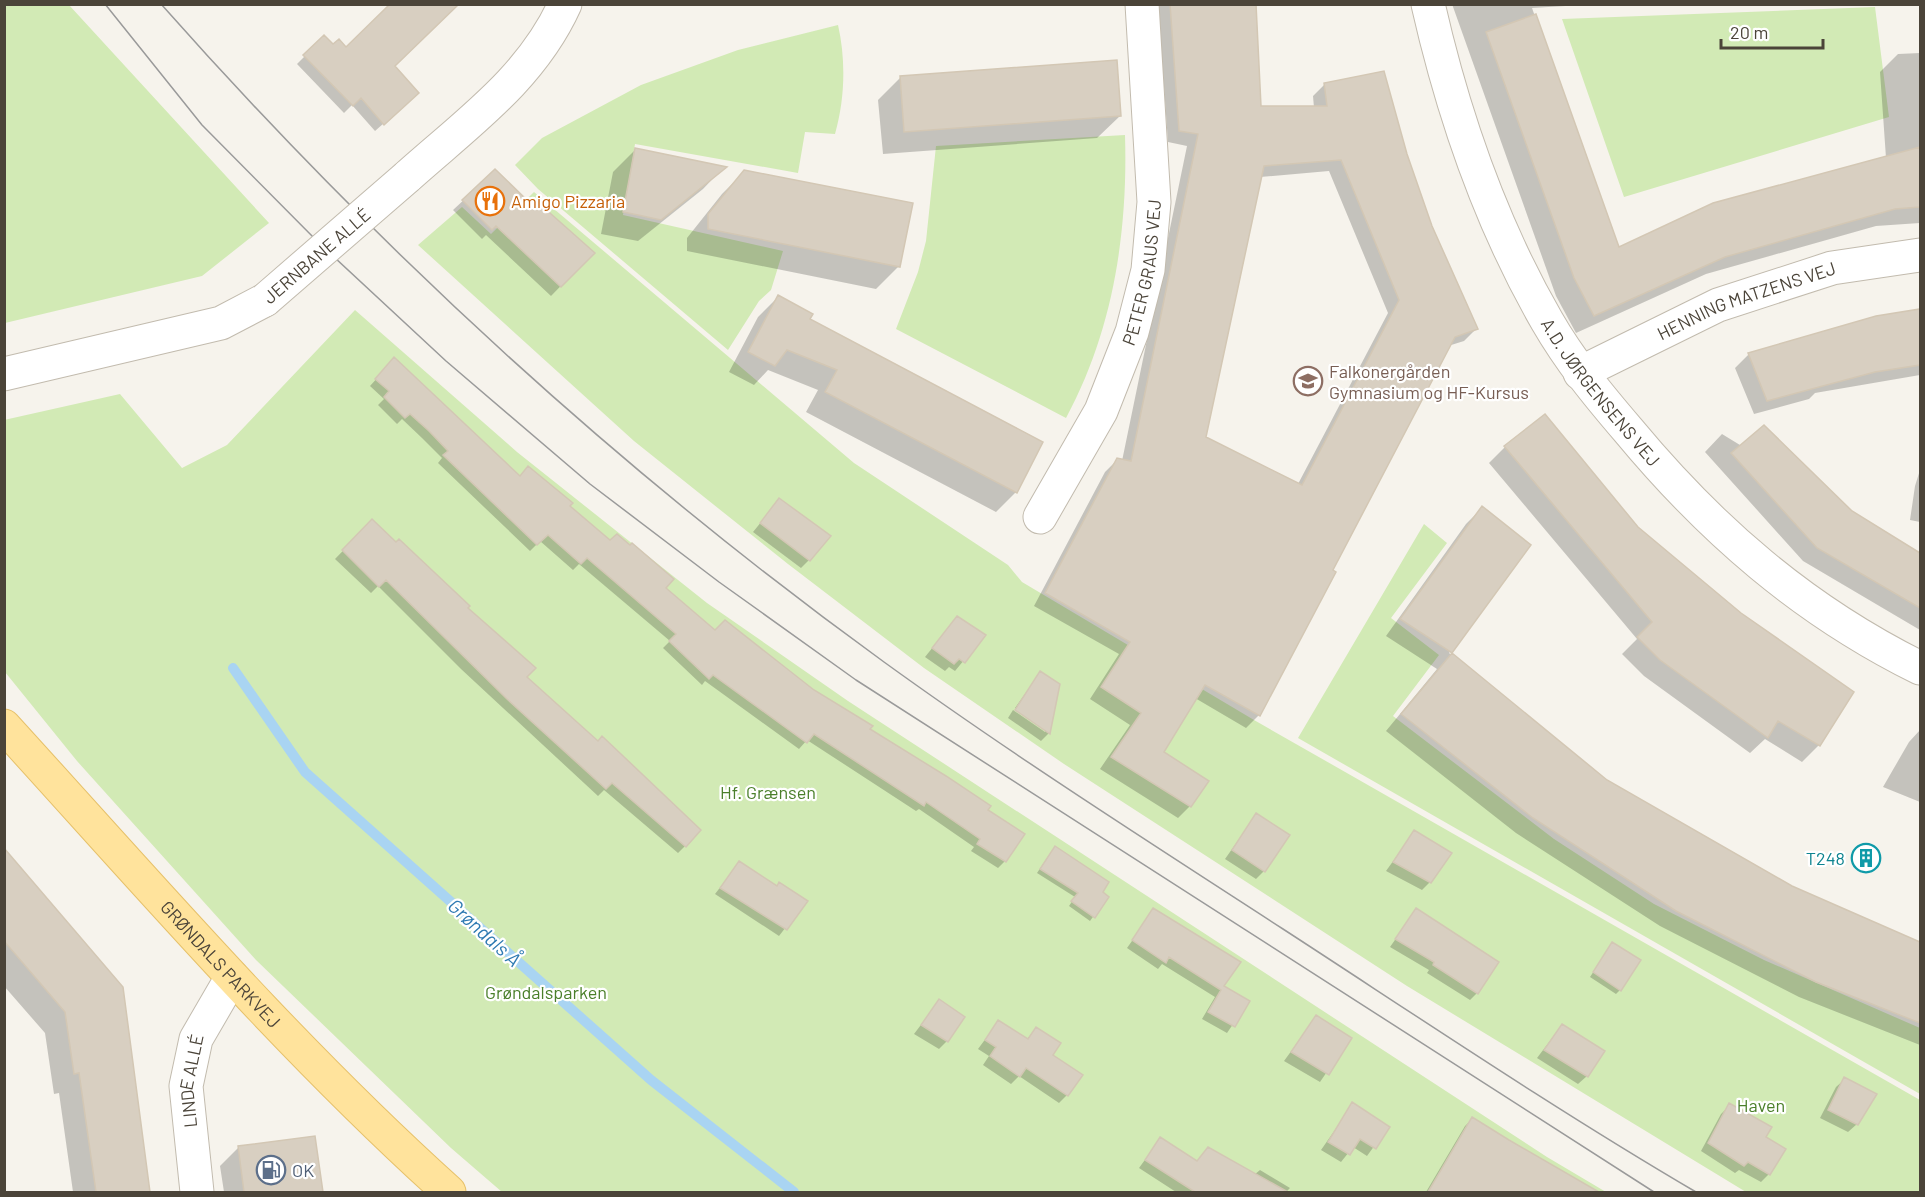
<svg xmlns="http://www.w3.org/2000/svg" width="1925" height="1197" viewBox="0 0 1925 1197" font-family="Barlow,sans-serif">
<rect width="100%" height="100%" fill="#f6f3ec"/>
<path fill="#d2eab5" d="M 4,5 L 69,5 L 269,223 L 202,276 L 5,323 Z
M 1875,7 L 1889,117 L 1624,197 L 1562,19 Z
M 838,25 C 846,60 845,99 835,134 L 805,132 L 798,173 L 635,144 L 623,215 L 783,251 L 771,290 L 759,301 L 728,350 L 538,189 L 515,165 L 542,138 L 641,85 L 738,50 Z
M 1125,135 C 1128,233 1113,331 1066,418 L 896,329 L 918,272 L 926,241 L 936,146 Z
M 534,192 L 854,463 L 1008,565 L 1022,582 L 1254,720 L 1920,1100 L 1920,1192 L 1746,1192 L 1407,986 L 1064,764 L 924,668 L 788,564 L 634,441 L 418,245 L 462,207 L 491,234 Z
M 355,310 L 517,452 L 707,603 L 848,701 L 1547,1157 L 1606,1192 L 502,1192 L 451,1148 L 256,960 L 77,761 L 5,672 L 4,420 L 120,394 L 182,468 L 227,445 Z
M 1424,524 L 1447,543 L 1391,618 L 1439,655 L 1393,716 L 1554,839 L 1654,904 L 1764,960 L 1920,1028 L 1920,1094 L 1298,738 Z"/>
<path fill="#0003" fill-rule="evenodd" d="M 1158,4 L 1254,4 L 1259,108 L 1314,108 L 1313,96 L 1325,84 L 1406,155 L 1431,226 L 1476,329 L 1464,341 L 1448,346 L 1330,571 L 1334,573 L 1259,715 L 1246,728 L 1195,698 L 1162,752 L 1190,806 L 1178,818 L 1100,769 L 1130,725 L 1090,699 L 1119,654 L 1034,606 L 1105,472 L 1117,460 L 1122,461 L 1187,146 L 1168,142 ZM 1329,171 L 1388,313 L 1298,484 L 1204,438 L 1260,177 Z
M 1452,4 L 1599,4 L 1532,8 L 1618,249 L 1886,158 L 1880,72 L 1898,54 L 1920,53 L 1920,223 L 1876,226 L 1706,274 L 1576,333 L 1556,296 Z
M 324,37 L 333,47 L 346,49 L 393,66 L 409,101 L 375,131 L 352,105 L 344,113 L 297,64 Z
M 901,77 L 1120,116 L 1097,138 L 883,154 L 878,100 Z
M 635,150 L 724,167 L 703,189 L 638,241 L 601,234 L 613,172 Z
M 495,171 L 529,204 L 593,253 L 551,296 L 486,235 L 482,239 L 453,210 Z
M 744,172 L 899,266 L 876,289 L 687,251 L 687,238 L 722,194 Z
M 778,297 L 808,320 L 1016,492 L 996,512 L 806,412 L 818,390 L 768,370 L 754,385 L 729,372 L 758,317 Z
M 1920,311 L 1920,375 L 1815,393 L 1809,399 L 1754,414 L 1735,368 L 1749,354 L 1876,317 Z
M 388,366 L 519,478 L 567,507 L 715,632 L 814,691 L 986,811 L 1005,861 L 998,868 L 971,851 L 974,847 L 919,809 L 916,811 L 807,740 L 799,749 L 705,681 L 702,685 L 663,648 L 670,641 L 579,564 L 573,570 L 540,541 L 530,551 L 438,463 L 442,458 L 422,438 L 402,419 L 397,424 L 378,405 L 384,399 L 370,386 Z
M 1722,434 L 1920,555 L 1920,630 L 1803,561 L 1705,452 Z
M 1505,447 L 1636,528 L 1740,615 L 1852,693 L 1819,745 L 1802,762 L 1765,739 L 1750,753 L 1644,676 L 1622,654 L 1637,639 L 1489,463 Z
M 1920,470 L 1920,522 L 1910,520 L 1915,486 Z
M 779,500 L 809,560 L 801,568 L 753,532 Z
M 1482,508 L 1529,546 L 1449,653 L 1606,781 L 1792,888 L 1920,943 L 1920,1045 L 1799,997 L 1660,926 L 1516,833 L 1386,731 L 1437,669 L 1386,636 L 1466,524 Z
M 372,521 L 466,608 L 525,677 L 685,846 L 678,853 L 604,790 L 598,796 L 461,669 L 378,586 L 371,593 L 335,559 Z
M 957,617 L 984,636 L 955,671 L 949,667 L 945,671 L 925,657 Z
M 1040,673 L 1058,684 L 1049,733 L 1041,741 L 1008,718 L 1013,710 L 1045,732 L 1045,729 L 1015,708 Z
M 1920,730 L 1920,802 L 1883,787 L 1909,742 Z
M 1256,815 L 1264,871 L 1256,879 L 1225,859 Z
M 1414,832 L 1430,882 L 1422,890 L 1386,871 Z
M 4,851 L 122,988 L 148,1192 L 73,1192 L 59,1093 L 54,1094 L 45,1033 L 4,986 Z
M 1051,852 L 1107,897 L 1090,921 L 1069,906 L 1075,897 L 1037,873 Z
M 739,863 L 776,887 L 806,901 L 779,936 L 715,894 Z
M 1154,910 L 1222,986 L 1248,1002 L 1227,1033 L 1202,1019 L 1215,997 L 1162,964 L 1158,969 L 1127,948 Z
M 1416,910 L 1477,993 L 1470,1000 L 1427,973 L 1429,970 L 1390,947 Z
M 1612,944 L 1620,990 L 1616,994 L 1590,977 Z
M 939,1001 L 947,1041 L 939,1049 L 914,1034 Z
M 1316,1017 L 1350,1038 L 1320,1082 L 1284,1061 Z
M 998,1022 L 1026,1040 L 1036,1029 L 1051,1056 L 1067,1095 L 1059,1103 L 1019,1076 L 1011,1084 L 983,1065 L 989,1056 L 978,1049 Z
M 1562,1025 L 1587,1076 L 1578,1084 L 1537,1058 Z
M 1845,1079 L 1857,1124 L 1848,1132 L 1820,1118 L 1836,1087 Z
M 1353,1104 L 1388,1127 L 1367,1156 L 1353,1147 L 1341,1162 L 1321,1150 Z
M 1730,1105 L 1764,1137 L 1769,1174 L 1761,1182 L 1739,1170 L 1735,1173 L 1701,1151 L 1721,1114 Z
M 1472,1119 L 1561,1172 L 1546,1192 L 1513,1192 L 1504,1187 L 1501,1192 L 1426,1192 L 1465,1126 Z
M 314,1137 L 321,1192 L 224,1192 L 220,1166 L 239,1147 Z
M 1160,1139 L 1196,1162 L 1254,1175 L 1260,1170 L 1290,1188 L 1287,1191 L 1290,1192 L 1176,1192 L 1139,1168 Z"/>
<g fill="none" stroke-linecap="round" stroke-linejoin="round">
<path stroke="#a9d4f2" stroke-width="10" d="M 233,668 L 305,772 L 651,1080 L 794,1192"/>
</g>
<path fill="#d8cfc1" stroke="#d3c7b4" stroke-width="1.5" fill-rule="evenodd" d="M 390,4 L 459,4 L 395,66 L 419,93 L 384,125 L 361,98 L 353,106 L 303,55 L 324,35 L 333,44 L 339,39 L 346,47 Z
M 1170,4 L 1256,4 L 1261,106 L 1327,106 L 1324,83 L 1384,71 L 1407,154 L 1432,226 L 1478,329 L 1455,337 L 1333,570 L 1336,572 L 1260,716 L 1205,685 L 1164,752 L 1209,781 L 1191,807 L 1111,757 L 1141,713 L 1101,687 L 1130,642 L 1045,593 L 1117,458 L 1131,461 L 1198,134 L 1179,131 ZM 1341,160 L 1399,300 L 1302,485 L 1206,437 L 1264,166 Z
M 1536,14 L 1619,247 L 1713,203 L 1920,147 L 1920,207 L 1895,209 L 1725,257 L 1594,316 L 1574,278 L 1486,32 Z
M 1117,60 L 1121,116 L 904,132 L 900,76 Z
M 635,148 L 727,167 L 661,220 L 638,215 L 623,212 Z
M 495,169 L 529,202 L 533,198 L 595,253 L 561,287 L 496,226 L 492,230 L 462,200 Z
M 744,170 L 913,203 L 900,267 L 708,229 L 708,214 Z
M 778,295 L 813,314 L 810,319 L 1043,442 L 1017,493 L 825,392 L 837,370 L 787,350 L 775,366 L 748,352 Z
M 1920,309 L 1920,365 L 1875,372 L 1767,401 L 1748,353 L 1876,316 Z
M 394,357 L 520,476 L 528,466 L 573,503 L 570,506 L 610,540 L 617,534 L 630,545 L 632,543 L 674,579 L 666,588 L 715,630 L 725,620 L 814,690 L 873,726 L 870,729 L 946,776 L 991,806 L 988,810 L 1025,834 L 1006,862 L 977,844 L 980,839 L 926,802 L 924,806 L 814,734 L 807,743 L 713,675 L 709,679 L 669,641 L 676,634 L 587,558 L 581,564 L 548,535 L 537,545 L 443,455 L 448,451 L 429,431 L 410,414 L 405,418 L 384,397 L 389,391 L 375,379 Z
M 1545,414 L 1638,527 L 1741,613 L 1854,692 L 1820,746 L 1778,721 L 1768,738 L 1660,660 L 1637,637 L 1652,622 L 1504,446 Z
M 1764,425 L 1852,511 L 1920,553 L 1920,608 L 1817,548 L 1731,453 Z
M 779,498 L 831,536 L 810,561 L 760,523 Z
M 1482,506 L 1531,545 L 1452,653 L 1400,619 Z
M 372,519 L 396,542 L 399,539 L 470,606 L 468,608 L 536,668 L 527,677 L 598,741 L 602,736 L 701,830 L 686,847 L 612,783 L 606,789 L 507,699 L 386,580 L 379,587 L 342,550 Z
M 957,616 L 986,635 L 965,663 L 959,659 L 954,664 L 932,648 Z
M 1452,653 L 1607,780 L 1792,886 L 1920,942 L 1920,1023 L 1816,982 L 1676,911 L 1533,818 L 1401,714 Z
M 1040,671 L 1060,684 L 1050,734 L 1015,710 Z
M 1256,813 L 1290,835 L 1265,872 L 1232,850 Z
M 1414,830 L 1452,853 L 1431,883 L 1393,862 Z
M 1055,846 L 1109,882 L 1103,892 L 1109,897 L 1095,918 L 1071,901 L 1078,893 L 1040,869 Z
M 4,848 L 123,987 L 150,1192 L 96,1192 L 79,1073 L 74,1074 L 65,1012 L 4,941 Z
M 739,861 L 777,886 L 779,882 L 808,901 L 787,930 L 720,888 Z
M 1153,908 L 1241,962 L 1224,986 L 1250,1001 L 1235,1027 L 1208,1012 L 1221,990 L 1169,957 L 1166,963 L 1132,940 Z
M 1416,908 L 1499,962 L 1478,994 L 1433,965 L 1434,962 L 1395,939 Z
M 1612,942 L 1641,960 L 1621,991 L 1593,972 Z
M 939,999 L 965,1017 L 948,1042 L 921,1025 Z
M 1316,1015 L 1352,1038 L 1329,1075 L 1291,1052 Z
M 998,1020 L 1028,1039 L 1036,1027 L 1061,1043 L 1053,1055 L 1083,1075 L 1068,1096 L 1026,1068 L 1020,1077 L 990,1056 L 996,1047 L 985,1040 Z
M 1562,1024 L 1605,1051 L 1588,1077 L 1544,1050 Z
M 1844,1077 L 1877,1094 L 1858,1125 L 1828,1110 Z
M 1352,1102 L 1390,1127 L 1376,1149 L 1360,1139 L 1350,1155 L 1328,1142 Z
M 1729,1103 L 1772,1127 L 1766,1137 L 1786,1149 L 1770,1175 L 1748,1162 L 1744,1166 L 1708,1143 Z
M 1472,1117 L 1509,1140 L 1599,1192 L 1428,1192 Z
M 315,1136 L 323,1192 L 244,1192 L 238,1146 Z
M 1160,1137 L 1197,1161 L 1208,1147 L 1288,1192 L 1195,1192 L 1145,1160 Z"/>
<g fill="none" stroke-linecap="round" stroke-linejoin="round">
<g stroke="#c2bbae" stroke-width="35">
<g id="minor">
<path id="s1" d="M 1428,4 C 1453,114 1491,224 1547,321 C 1570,361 1598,395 1628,430 C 1711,530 1803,610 1920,668"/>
<path d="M 407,177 C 466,124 531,79 565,4"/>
<path id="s2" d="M 1580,373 L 1718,305 L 1832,268 L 1920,255"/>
<path d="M 4,374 L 221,323 L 265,300"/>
<path id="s3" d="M 1040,517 L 1101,411 L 1132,332 L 1148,270 L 1154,202 L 1142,4"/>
<path id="s4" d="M 197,1192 L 186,1086 L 196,1039 L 232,977"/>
</g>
</g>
<g stroke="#e6c16a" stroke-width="35">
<g id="major">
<path id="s5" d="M 4,726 C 149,885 289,1048 449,1192"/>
</g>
</g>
<use href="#minor" stroke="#fff" stroke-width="33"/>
<use href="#major" stroke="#ffe39c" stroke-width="33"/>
<path stroke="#9a9a9a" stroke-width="1.5" d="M 105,4 L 202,125 L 320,244 L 446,361 L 590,484 L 719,582 L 856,680 L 1654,1192
M 161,4 C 378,249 619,470 884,662 C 1014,756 1149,842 1283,929 C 1420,1018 1556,1110 1696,1192"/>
<g stroke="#c2bbae" stroke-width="35" stroke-linecap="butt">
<g id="minor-bridge">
<path id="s6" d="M 265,300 L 407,177"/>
</g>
</g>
<use href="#minor-bridge" stroke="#fff" stroke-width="33"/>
</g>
<defs>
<g id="restaurant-ring" transform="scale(1.5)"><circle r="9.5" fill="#fff" stroke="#e8710a" stroke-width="1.5"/><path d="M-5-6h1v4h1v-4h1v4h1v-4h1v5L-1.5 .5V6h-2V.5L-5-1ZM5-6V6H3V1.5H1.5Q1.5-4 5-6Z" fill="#e8710a"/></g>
<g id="school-ring" transform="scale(1.5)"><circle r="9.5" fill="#fff" stroke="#8d6e63" stroke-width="1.5"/><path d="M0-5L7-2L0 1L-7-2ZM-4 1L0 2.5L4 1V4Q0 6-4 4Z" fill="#8d6e63"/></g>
<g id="building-ring" transform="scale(1.5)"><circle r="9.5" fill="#fff" stroke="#0f9aa8" stroke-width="1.5"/><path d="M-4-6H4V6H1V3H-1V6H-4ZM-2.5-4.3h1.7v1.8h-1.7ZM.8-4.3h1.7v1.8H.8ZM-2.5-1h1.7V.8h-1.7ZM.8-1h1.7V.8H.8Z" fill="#0f9aa8"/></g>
<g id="fuel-ring" transform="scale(1.5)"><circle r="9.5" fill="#fff" stroke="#5c6f8a" stroke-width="1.5"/><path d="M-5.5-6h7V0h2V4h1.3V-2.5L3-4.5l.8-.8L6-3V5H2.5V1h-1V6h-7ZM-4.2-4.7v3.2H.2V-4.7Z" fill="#5c6f8a"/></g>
</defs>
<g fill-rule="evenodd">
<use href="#restaurant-ring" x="490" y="201"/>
<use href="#school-ring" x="1308" y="381"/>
<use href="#building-ring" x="1866" y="858"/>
<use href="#fuel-ring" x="271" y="1170"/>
</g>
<g text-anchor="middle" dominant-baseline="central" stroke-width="4.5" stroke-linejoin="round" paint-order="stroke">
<g font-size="18" fill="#c56008" stroke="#fff" text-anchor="start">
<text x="511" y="201">Amigo Pizzaria</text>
</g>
<g font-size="18" fill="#4b4439" stroke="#fff">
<text stroke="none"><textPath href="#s6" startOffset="68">JERNBANE ALLÉ</textPath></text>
<text stroke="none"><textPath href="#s3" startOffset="268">PETER GRAUS VEJ</textPath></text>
<text stroke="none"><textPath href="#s2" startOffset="182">HENNING MATZENS VEJ</textPath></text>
<text stroke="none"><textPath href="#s1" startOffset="429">A.D. JØRGENSENS VEJ</textPath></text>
<text stroke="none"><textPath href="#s5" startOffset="322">GRØNDALS PARKVEJ</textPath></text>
<text stroke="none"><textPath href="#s4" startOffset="112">LINDE ALLÉ</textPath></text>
</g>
<g font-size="18" fill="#785e54" stroke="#fff" text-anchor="start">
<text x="1329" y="371">Falkonergården<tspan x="1329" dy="21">Gymnasium og HF-Kursus</tspan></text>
</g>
<g font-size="18" fill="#4a7f2a" stroke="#fff">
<text x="768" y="792">Hf. Grænsen</text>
<text x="546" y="992">Grøndalsparken</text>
<text x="1761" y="1105">Haven</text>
</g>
<g font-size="18" fill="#0d838f" stroke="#fff" text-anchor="end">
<text x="1845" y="858">T248</text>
</g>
<g font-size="18" fill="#4e5e75" stroke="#fff" text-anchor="start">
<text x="292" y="1170">OK</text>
</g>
<g font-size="20" font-style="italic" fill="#2e7ab2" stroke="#fff">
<text transform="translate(485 932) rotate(42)">Grøndals Å</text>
</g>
</g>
<rect width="1925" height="1197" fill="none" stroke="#4b4439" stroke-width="12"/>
<path d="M1721 39v9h102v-9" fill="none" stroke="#4b4439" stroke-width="3"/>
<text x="1730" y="39" font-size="18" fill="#4b4439" stroke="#ffffff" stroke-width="4.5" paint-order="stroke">20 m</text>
</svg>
